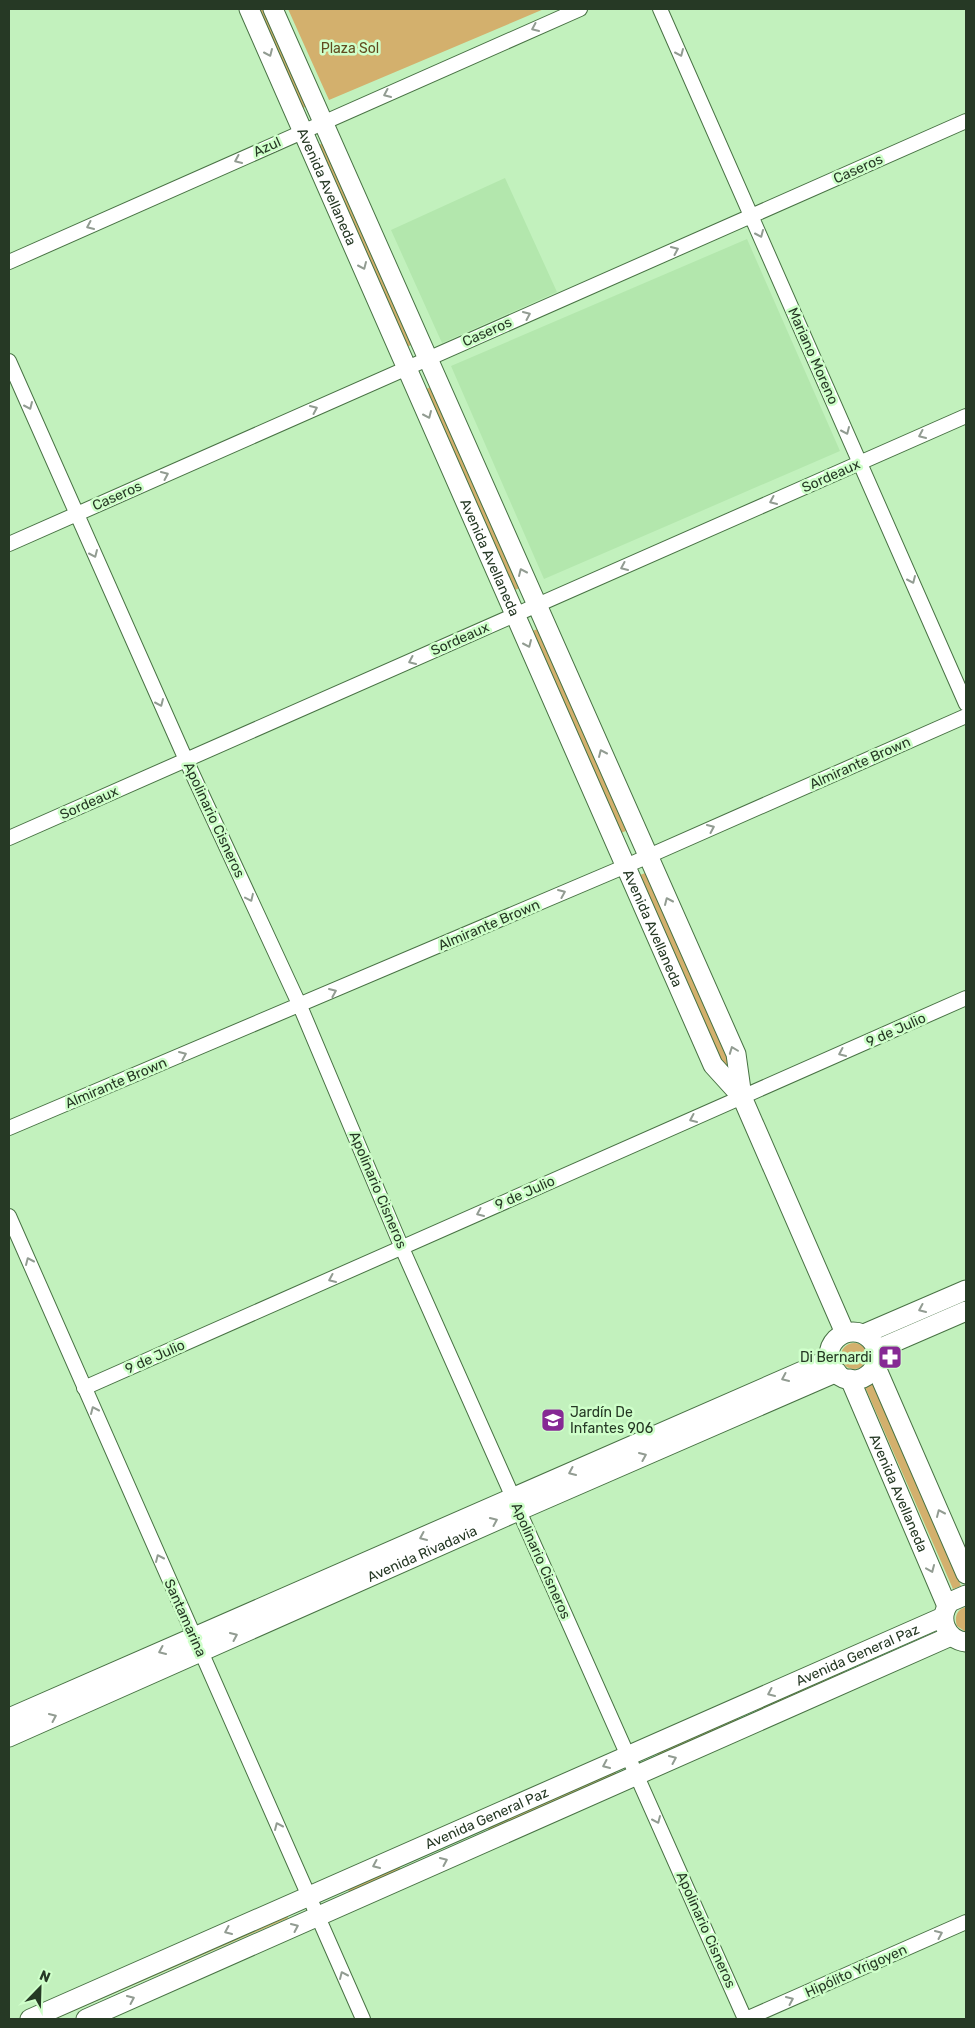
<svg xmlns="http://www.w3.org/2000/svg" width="975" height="2028" viewBox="0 0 975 2028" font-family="Rubik,sans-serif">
<rect width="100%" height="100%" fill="#c2f1bd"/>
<path fill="#b3e7ad" d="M 505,178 L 557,292 L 442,343 L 391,230 Z
M 747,239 L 840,451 L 544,579 L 451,366 Z"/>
<path fill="#d3b06d" d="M 257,9 L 267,9 L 309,105 L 301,109 Z
M 288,9 L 544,9 L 329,100 Z
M 327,141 L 415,343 L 407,347 L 319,145 Z
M 433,386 L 520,588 L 512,591 L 424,390 Z
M 538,629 L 626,831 L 617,834 L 529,632 Z
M 648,872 L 736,1074 L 728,1078 L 640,875 Z
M841 1356a13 13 0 1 1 26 0a13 13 0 1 1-26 0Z
M 873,1383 L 961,1586 L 953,1589 L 865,1387 Z
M 966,1607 L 966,1632 L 957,1626 C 954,1617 957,1609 966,1607 Z
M 843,1669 L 845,1674 L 758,1712 L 756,1707 Z
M 737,1715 L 739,1720 L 658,1756 L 656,1751 Z
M 615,1771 L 617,1775 L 489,1831 L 487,1826 Z
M 399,1866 L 401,1870 L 349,1892 L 347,1887 Z
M 286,1913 L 288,1918 L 55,2019 L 43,2019 Z"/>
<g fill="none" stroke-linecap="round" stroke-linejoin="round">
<g stroke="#487244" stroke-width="16">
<path id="street" d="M 660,9 L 966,704
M 9,262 L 580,9
M 9,361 L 186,760 L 300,1006 L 402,1248 L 745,2019
M 9,544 L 966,121
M 9,838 L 966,416
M 9,1128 L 626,866 L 966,716
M 9,1216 L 363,2019
M 84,1388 L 966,998
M 746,2019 L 966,1922"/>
</g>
<g stroke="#487244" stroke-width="21">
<g id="secondary">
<path id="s1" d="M 249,9 L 713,1065 L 742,1097"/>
<path d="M 273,9 L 736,1054 L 742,1097 L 845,1333"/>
<circle cx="853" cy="1356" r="24"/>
<path d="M 864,1334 L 966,1290"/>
<path d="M 876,1350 L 966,1311"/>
<path d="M 875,1365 L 966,1574"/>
<path id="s2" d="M 850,1379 L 947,1606"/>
<path d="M 966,1595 L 950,1602 C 937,1618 946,1640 966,1642"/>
<path d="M 9,1718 L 830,1359"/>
<path id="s3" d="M 9,1737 L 518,1511 L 837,1372"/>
<path id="s4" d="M 30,2019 L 943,1617"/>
<path d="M 86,2019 L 951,1636"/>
</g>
</g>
<use href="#street" stroke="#fff" stroke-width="14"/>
<use href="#secondary" stroke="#fff" stroke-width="19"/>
</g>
<defs><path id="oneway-chevron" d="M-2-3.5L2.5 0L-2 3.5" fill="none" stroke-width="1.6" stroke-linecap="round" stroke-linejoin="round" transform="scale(1.25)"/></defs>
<g stroke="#929c92">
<use href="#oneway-chevron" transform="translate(535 28) rotate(156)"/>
<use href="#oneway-chevron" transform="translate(269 53) rotate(66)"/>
<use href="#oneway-chevron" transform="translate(680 53) rotate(66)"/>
<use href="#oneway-chevron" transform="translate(387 94) rotate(156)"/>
<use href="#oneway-chevron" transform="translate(238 160) rotate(156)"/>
<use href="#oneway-chevron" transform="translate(90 226) rotate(156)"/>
<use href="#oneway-chevron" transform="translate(760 234) rotate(66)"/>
<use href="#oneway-chevron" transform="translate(675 250) rotate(-24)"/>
<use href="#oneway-chevron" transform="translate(363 266) rotate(66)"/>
<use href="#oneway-chevron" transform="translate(527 315) rotate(-24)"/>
<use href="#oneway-chevron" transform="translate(29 406) rotate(66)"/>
<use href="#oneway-chevron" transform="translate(314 409) rotate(-24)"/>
<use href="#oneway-chevron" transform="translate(428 415) rotate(66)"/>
<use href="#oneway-chevron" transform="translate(846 431) rotate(66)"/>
<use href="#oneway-chevron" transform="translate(922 435) rotate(156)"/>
<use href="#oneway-chevron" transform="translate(165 475) rotate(-24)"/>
<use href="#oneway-chevron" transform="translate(773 501) rotate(156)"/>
<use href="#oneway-chevron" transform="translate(94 554) rotate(66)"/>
<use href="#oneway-chevron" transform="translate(624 567) rotate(156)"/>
<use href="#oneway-chevron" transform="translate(522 572) rotate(-114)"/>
<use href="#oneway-chevron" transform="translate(912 580) rotate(66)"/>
<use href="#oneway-chevron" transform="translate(528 644) rotate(66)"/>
<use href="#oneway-chevron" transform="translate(412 661) rotate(156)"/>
<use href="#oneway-chevron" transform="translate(160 703) rotate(66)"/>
<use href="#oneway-chevron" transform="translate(602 753) rotate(-114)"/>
<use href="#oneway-chevron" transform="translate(711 828) rotate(-24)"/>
<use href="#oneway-chevron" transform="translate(562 893) rotate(-23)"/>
<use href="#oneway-chevron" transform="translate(250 898) rotate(65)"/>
<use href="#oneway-chevron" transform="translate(668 901) rotate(-114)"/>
<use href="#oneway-chevron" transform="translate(333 992) rotate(-23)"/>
<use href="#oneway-chevron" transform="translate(733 1050) rotate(-111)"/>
<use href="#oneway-chevron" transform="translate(842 1053) rotate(156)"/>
<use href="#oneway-chevron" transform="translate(183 1055) rotate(-23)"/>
<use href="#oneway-chevron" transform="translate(693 1119) rotate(156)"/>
<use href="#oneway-chevron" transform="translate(480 1213) rotate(156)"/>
<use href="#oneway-chevron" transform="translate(29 1261) rotate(-114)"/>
<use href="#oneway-chevron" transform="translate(332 1279) rotate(156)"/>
<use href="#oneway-chevron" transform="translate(922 1309) rotate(156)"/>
<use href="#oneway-chevron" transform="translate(785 1378) rotate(156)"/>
<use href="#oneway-chevron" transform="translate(94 1410) rotate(-114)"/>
<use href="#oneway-chevron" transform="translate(643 1456) rotate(-23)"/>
<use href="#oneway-chevron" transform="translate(572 1472) rotate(156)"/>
<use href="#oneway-chevron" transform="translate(940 1513) rotate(-114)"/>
<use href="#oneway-chevron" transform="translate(494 1521) rotate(-24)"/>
<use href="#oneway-chevron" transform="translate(423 1537) rotate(156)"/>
<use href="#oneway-chevron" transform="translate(159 1558) rotate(-114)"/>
<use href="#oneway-chevron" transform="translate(931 1569) rotate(67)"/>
<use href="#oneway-chevron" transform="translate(234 1636) rotate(-24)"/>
<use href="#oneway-chevron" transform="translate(162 1651) rotate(156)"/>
<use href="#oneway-chevron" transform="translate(771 1693) rotate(156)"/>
<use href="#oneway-chevron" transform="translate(53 1717) rotate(-24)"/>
<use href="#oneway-chevron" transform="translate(673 1759) rotate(-24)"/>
<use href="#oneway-chevron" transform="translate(606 1765) rotate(156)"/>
<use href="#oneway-chevron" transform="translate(657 1820) rotate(66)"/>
<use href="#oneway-chevron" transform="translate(278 1826) rotate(-114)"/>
<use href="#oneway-chevron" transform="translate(444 1861) rotate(-24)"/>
<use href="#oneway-chevron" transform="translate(376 1865) rotate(156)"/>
<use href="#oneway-chevron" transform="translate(295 1927) rotate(-24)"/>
<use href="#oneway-chevron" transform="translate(228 1931) rotate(156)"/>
<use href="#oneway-chevron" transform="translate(939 1934) rotate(-24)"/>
<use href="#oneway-chevron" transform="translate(343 1975) rotate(-114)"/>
<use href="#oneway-chevron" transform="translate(131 1999) rotate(-24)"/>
<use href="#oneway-chevron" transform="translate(790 2000) rotate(-24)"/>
</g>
<defs>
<g id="pharmacy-square" transform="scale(1.25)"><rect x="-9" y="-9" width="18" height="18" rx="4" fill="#862994" stroke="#cfffca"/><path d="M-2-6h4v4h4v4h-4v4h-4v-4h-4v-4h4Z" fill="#fff"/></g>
<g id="school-square" transform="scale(1.25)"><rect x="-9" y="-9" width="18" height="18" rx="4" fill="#862994" stroke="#cfffca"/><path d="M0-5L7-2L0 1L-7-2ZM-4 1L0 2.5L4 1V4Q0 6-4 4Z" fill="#fff"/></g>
</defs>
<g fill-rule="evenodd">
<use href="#pharmacy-square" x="890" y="1357"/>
<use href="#school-square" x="553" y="1420"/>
</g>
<g text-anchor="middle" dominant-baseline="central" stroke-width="5" stroke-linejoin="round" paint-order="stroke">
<g font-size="14" fill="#614b1f" stroke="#cfffca">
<text x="350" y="48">Plaza Sol</text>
</g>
<g font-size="14" fill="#263925" stroke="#cfffca">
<text transform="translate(267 147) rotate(-24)">Azul</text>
<text transform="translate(858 169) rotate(-24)">Caseros</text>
<text stroke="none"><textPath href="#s1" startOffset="194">Avenida Avellaneda</textPath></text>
<text transform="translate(487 332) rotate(-24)">Caseros</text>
<text transform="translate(813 356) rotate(66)">Mariano Moreno</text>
<text transform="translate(831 476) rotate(-24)">Sordeaux</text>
<text transform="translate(117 496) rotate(-24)">Caseros</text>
<text stroke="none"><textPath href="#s1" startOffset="599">Avenida Avellaneda</textPath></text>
<text transform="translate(460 639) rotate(-24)">Sordeaux</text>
<text transform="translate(860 763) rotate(-24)">Almirante Brown</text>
<text transform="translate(89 803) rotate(-24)">Sordeaux</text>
<text transform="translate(214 820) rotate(65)">Apolinario Cisneros</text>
<text transform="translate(489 925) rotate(-23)">Almirante Brown</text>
<text stroke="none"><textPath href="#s1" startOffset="1004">Avenida Avellaneda</textPath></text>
<text transform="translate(896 1030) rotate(-24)">9 de Julio</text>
<text transform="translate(116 1083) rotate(-23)">Almirante Brown</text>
<text transform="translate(378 1190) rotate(67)">Apolinario Cisneros</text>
<text transform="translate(525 1193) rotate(-24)">9 de Julio</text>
<text transform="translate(155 1357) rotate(-24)">9 de Julio</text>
<text stroke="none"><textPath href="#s2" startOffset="124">Avenida Avellaneda</textPath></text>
<text stroke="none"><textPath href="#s3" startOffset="452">Avenida Rivadavia</textPath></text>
<text transform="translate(541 1561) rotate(66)">Apolinario Cisneros</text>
<text transform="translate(185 1618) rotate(66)">Santamarina</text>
<text stroke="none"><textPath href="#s4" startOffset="904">Avenida General Paz</textPath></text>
<text stroke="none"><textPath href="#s4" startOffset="499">Avenida General Paz</textPath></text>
<text transform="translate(706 1930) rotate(66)">Apolinario Cisneros</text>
<text transform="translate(856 1971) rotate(-24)">Hipólito Yrigoyen</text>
</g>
<g font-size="14" fill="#263925" stroke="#cfffca" text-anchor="end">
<text x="872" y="1357">Di Bernardi</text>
<text x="570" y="1412" text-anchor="start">Jardín De<tspan x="570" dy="16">Infantes 906</tspan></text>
</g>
</g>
<rect width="975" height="2028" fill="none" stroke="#263925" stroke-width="20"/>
<g transform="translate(40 1988) rotate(23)" stroke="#cfffca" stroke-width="4" paint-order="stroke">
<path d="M0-4L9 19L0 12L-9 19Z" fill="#263925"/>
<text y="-8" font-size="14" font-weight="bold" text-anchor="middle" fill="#263925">N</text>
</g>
</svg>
